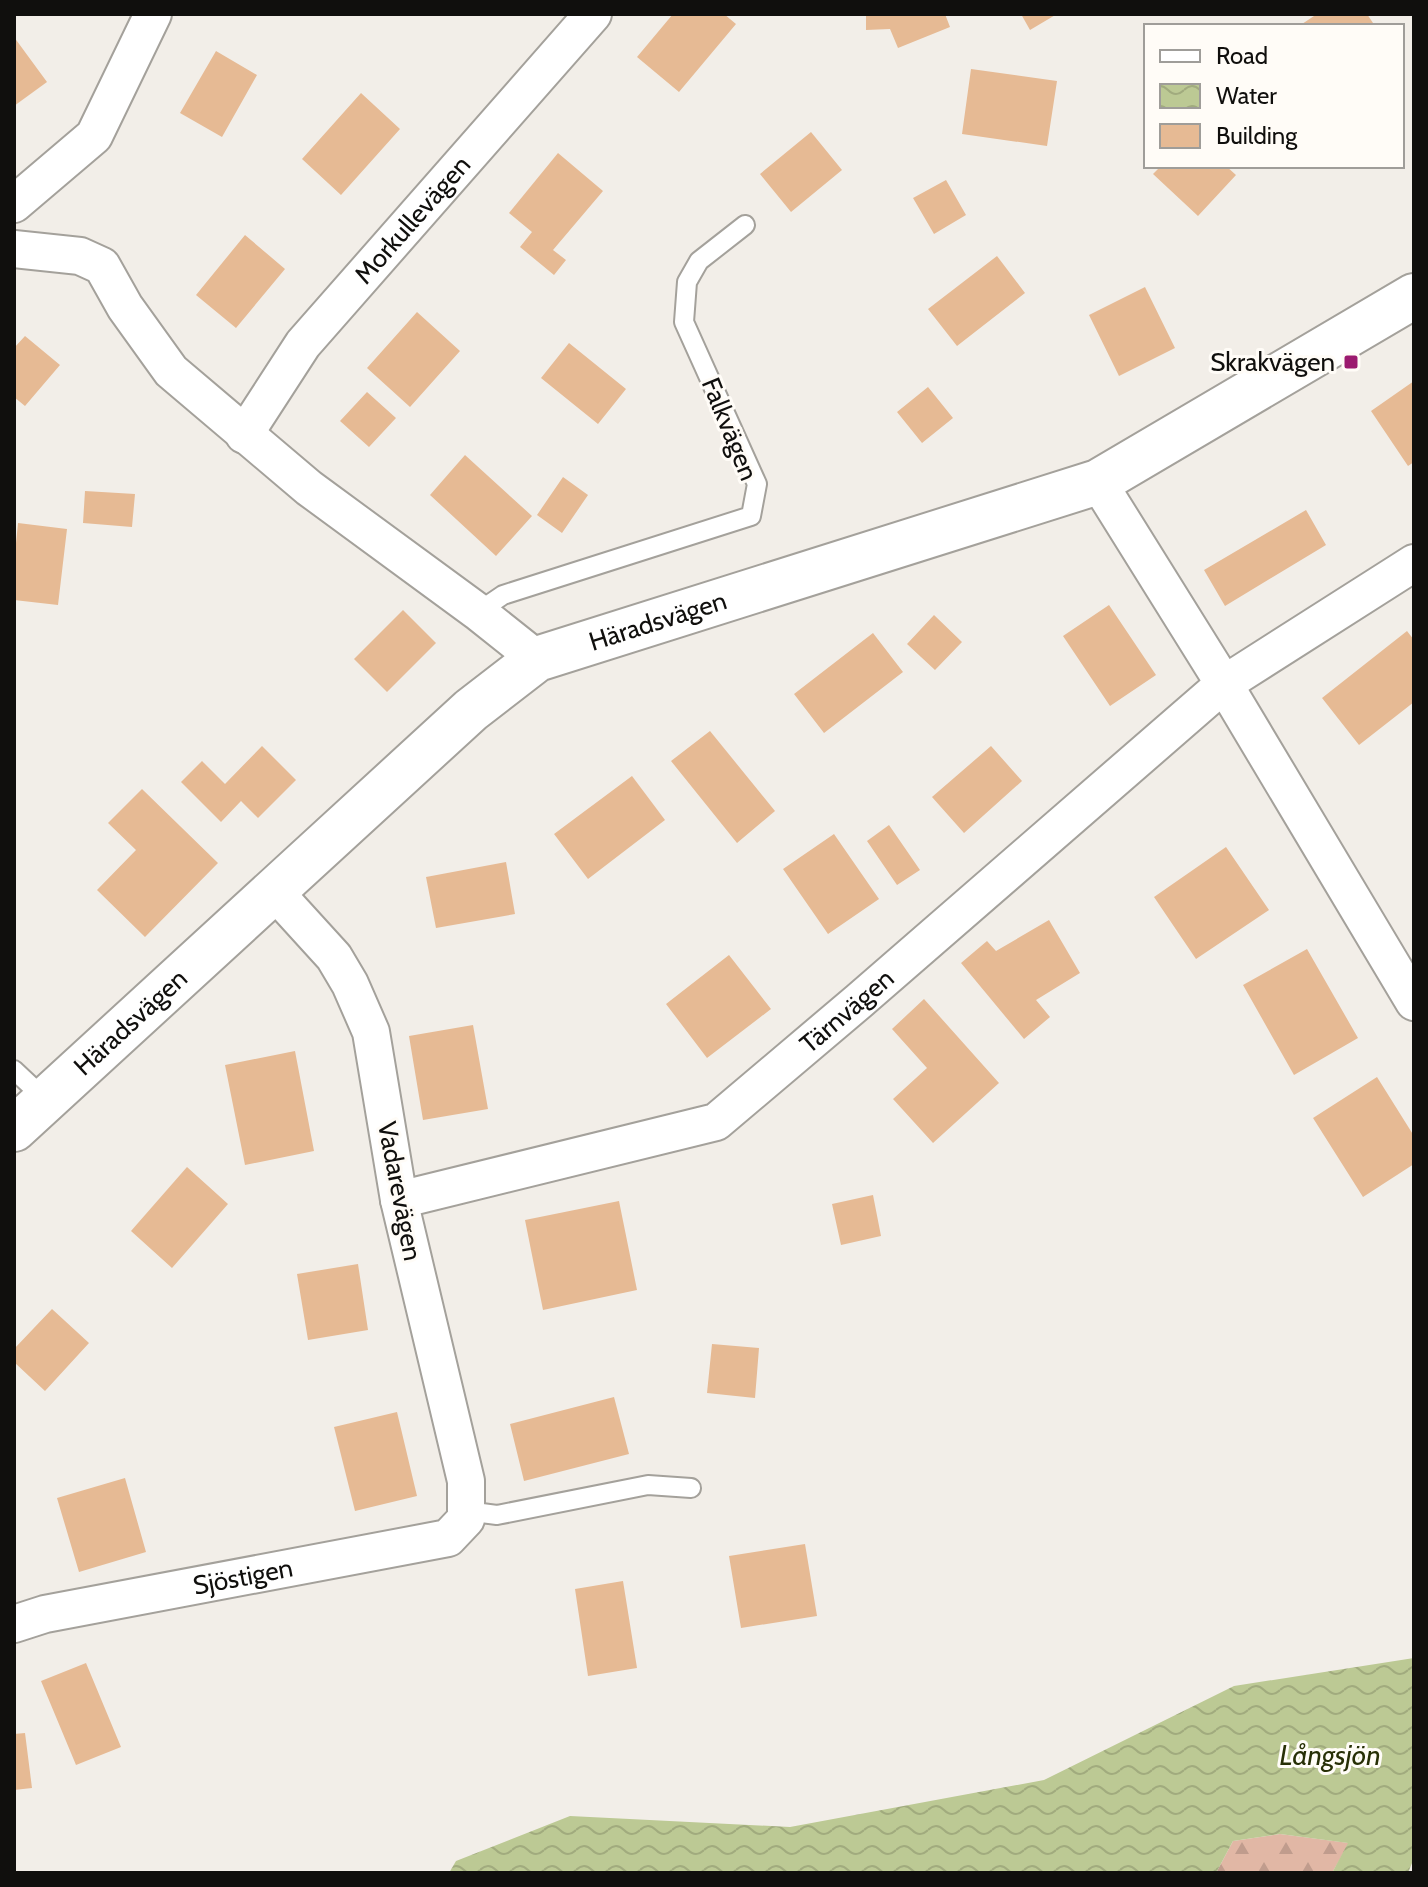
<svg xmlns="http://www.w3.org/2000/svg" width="1428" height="1887" viewBox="0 0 1428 1887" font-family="Cabin,sans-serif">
<defs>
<pattern id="forest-firs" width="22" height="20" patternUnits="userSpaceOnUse" patternTransform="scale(2)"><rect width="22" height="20" fill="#e1b7a5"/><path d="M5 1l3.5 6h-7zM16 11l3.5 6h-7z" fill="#c09c8d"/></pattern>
<pattern id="water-waves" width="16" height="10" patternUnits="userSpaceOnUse" patternTransform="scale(2)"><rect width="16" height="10" fill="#bcc994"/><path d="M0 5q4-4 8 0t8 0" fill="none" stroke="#a1ab7e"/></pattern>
</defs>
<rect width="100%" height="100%" fill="#f2eee8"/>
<path fill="url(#forest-firs)" d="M 1280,1834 L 1349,1843 L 1332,1873 L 1216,1873 L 1233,1841 Z"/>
<path fill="url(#water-waves)" d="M 1414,1658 L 1414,1858 L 1408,1873 L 1332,1873 L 1348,1843 L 1280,1834 L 1233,1841 L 1216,1873 L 449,1873 L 456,1861 L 570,1816 L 790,1827 L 1044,1780 L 1234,1686 Z"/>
<path fill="#e6ba94" d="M 673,14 L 724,14 L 736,24 L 679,92 L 637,57 Z
M 866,14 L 945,14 L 950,27 L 898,48 L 890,29 L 866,30 Z
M 1021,14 L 1057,14 L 1030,30 Z
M 1317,14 L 1367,14 L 1375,26 L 1299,26 Z
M 14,37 L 47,82 L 14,106 Z
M 216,51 L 257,75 L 222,137 L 180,113 Z
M 971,69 L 1057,81 L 1047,146 L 962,134 Z
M 361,93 L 400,129 L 341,195 L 302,159 Z
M 811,132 L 842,170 L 791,212 L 760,174 Z
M 558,153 L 603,191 L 553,250 L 566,260 L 554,275 L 520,247 L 532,232 L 509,213 Z
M 1161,166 L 1226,166 L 1236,175 L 1198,216 L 1153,174 Z
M 946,180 L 966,215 L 934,234 L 913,198 Z
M 245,235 L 285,269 L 236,328 L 196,295 Z
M 997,256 L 1025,293 L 957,346 L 928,309 Z
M 1145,287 L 1175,348 L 1119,376 L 1089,315 Z
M 417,312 L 460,351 L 410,407 L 367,368 Z
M 25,336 L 60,365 L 25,406 L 14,397 L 14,348 Z
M 569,343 L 626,389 L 598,424 L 541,378 Z
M 1414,381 L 1414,462 L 1408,466 L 1371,411 Z
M 928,387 L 953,418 L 922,443 L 897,412 Z
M 367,392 L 396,418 L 369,447 L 340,421 Z
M 465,455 L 532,516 L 496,556 L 430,495 Z
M 563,477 L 588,495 L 562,533 L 537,515 Z
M 85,491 L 135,494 L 132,527 L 83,523 Z
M 1306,510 L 1326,545 L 1225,606 L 1204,570 Z
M 18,523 L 67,529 L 58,605 L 14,600 L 14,563 Z
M 1109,605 L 1156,675 L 1110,706 L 1063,636 Z
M 403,610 L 436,643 L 387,692 L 354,659 Z
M 934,615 L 962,642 L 935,670 L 907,644 Z
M 1407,631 L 1414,640 L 1414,702 L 1359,745 L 1322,698 Z
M 873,633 L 903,672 L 824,733 L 794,694 Z
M 710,731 L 775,811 L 737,843 L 671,761 Z
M 262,746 L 296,780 L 258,818 L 241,801 L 221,822 L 181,782 L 202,761 L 225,784 Z
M 991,746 L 1022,781 L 964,833 L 932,797 Z
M 632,776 L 665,820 L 588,879 L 554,834 Z
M 142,789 L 218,863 L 145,937 L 97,890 L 136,850 L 108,823 Z
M 889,825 L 920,870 L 897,885 L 867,841 Z
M 834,834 L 879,899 L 828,934 L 783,869 Z
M 1226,847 L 1269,910 L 1196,959 L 1154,897 Z
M 506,862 L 515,914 L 436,928 L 426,877 Z
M 1049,920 L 1080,973 L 1036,1000 L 1050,1017 L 1024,1039 L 961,963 L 987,941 L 996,951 Z
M 1307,949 L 1358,1038 L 1294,1075 L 1243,985 Z
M 729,955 L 771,1009 L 707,1058 L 666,1004 Z
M 924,999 L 999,1083 L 933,1143 L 893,1099 L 927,1068 L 892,1029 Z
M 473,1025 L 488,1109 L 423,1120 L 409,1036 Z
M 295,1051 L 314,1151 L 245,1165 L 225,1065 Z
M 1377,1077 L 1414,1136 L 1414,1164 L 1363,1197 L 1313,1118 Z
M 187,1167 L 228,1204 L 172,1268 L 131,1231 Z
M 873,1195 L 881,1236 L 841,1245 L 832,1204 Z
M 619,1201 L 637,1290 L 543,1310 L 525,1220 Z
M 358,1264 L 368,1330 L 308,1340 L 297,1274 Z
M 52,1309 L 89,1343 L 45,1391 L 14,1362 L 14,1349 Z
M 712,1344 L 759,1348 L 755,1398 L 707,1393 Z
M 614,1397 L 629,1454 L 524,1481 L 510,1424 Z
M 397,1412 L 417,1496 L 355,1511 L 334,1427 Z
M 125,1478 L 146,1552 L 79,1572 L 57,1498 Z
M 805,1544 L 817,1616 L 741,1628 L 729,1556 Z
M 623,1581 L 637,1668 L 588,1676 L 575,1589 Z
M 86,1663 L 121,1747 L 76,1765 L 41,1681 Z
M 25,1733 L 32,1788 L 14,1790 L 14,1734 Z"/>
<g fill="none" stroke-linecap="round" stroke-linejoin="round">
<g stroke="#a4a19b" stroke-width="22">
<path id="lane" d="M 478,612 L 503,595 L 751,516 L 757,484 L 684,322 L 687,282 L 699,261 L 745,225
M 14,1070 L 46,1100
M 466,1511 L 497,1515 L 648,1485 L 691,1488"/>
</g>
<g stroke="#a4a19b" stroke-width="40">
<g id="street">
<path d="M 14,204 L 94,136 L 153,14"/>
<path d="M 14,249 L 80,256 L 102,266 L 125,307 L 171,371 L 309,488 L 478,612 L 537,659"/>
<path id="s1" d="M 244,435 L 303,344 L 593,14"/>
<path d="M 1098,482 L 1224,684 L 1414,1002"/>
<path id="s2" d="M 399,1200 L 716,1122 L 859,1001 L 1224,684 L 1414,563"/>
<path id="s3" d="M 14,1624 L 45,1614 L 448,1538 L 466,1519 L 466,1481 L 399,1200 L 371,1032 L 350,984 L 334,957 L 273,890"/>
</g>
</g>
<g stroke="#a4a19b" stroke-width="48">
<g id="secondary">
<path id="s4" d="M 14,1129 L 471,710 L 537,659 L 1098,482 L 1414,296"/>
</g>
</g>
<use href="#lane" stroke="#fff" stroke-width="18"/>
<use href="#street" stroke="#fff" stroke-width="36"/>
<use href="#secondary" stroke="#fff" stroke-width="44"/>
</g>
<rect fill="#9b1a6f" stroke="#fffcf7" stroke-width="3" x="1343" y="354" width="16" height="16" rx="4"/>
<g text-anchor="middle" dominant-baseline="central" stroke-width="6" stroke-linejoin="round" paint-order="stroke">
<g font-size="26" fill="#100f0d" stroke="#fffcf7">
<text stroke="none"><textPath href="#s1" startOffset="274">Morkullevägen</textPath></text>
<text transform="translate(730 429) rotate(68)">Falkvägen</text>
<text stroke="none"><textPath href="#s4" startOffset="830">Häradsvägen</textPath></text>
<text stroke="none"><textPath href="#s2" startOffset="498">Tärnvägen</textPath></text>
<text stroke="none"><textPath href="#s4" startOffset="158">Häradsvägen</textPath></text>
<text transform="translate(400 1191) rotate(79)">Vadarevägen</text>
<text stroke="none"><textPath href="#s3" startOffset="234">Sjöstigen</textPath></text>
</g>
<g font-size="26" fill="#100f0d" stroke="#fffcf7" text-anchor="end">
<text x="1335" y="362">Skrakvägen</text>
</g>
<g font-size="28" font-style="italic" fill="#272f06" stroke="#fffcf7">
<text x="1330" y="1755">Långsjön</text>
</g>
</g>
<rect width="1428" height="1887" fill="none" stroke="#100f0d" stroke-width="32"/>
<rect x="1144" y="24" width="260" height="144" fill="#fffcf7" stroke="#9f9d99" stroke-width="2"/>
<rect x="1160" y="50" width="40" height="12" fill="#ffffff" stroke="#9f9d99" stroke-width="2"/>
<text x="1216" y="64" font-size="24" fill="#100f0d">Road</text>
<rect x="1160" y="84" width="40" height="24" fill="url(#water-waves)" stroke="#9f9d99" stroke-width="2"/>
<text x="1216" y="104" font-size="24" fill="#100f0d">Water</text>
<rect x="1160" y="124" width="40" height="24" fill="#e6ba94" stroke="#9f9d99" stroke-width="2"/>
<text x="1216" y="144" font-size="24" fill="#100f0d">Building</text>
</svg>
